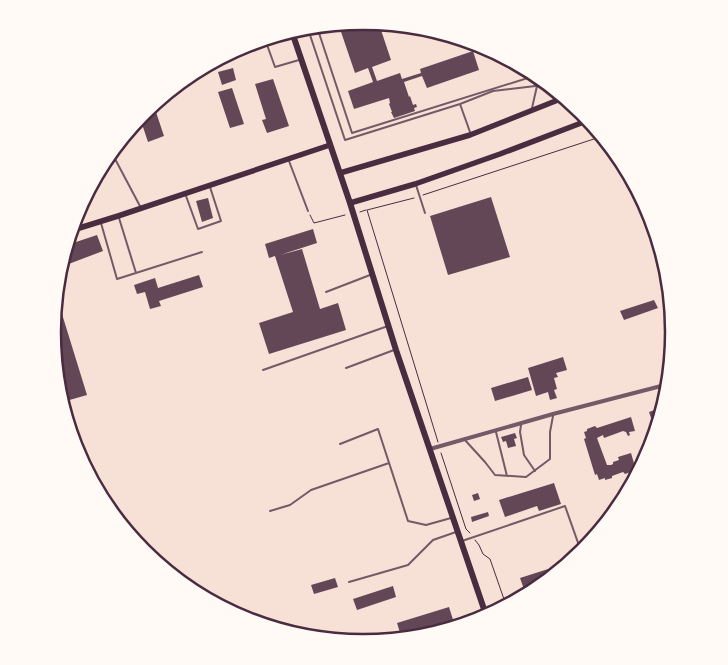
<svg xmlns="http://www.w3.org/2000/svg" width="728" height="665" viewBox="0 0 728 665" font-family="Inter,sans-serif">
<rect width="100%" height="100%" fill="#f7e1d7"/>
<path fill="#644757" d="M 364,21 L 379,24 L 391,60 L 372,67 L 377,81 L 400,73 L 402,79 L 421,73 L 420,69 L 473,51 L 479,70 L 427,88 L 422,76 L 404,82 L 409,97 L 410,96 L 413,105 L 416,104 L 417,107 L 414,108 L 415,111 L 394,118 L 391,112 L 392,112 L 389,104 L 390,103 L 389,98 L 354,109 L 348,91 L 373,82 L 368,68 L 355,73 L 339,26 Z
M 233,68 L 236,80 L 222,85 L 218,72 Z
M 273,79 L 289,126 L 267,133 L 262,120 L 266,119 L 255,84 Z
M 232,88 L 244,124 L 230,128 L 218,92 Z
M 154,106 L 164,136 L 148,142 L 140,118 L 144,112 Z
M 491,197 L 510,257 L 448,275 L 430,216 Z
M 208,198 L 213,218 L 202,222 L 196,201 Z
M 313,229 L 317,243 L 280,255 L 302,249 L 320,309 L 338,303 L 346,330 L 269,354 L 259,323 L 293,312 L 275,256 L 269,258 L 265,244 Z
M 97,235 L 103,251 L 66,265 L 70,244 Z
M 199,275 L 203,287 L 159,301 L 161,306 L 150,309 L 145,292 L 137,294 L 134,285 L 155,278 L 158,288 Z
M 654,300 L 658,308 L 624,320 L 620,311 Z
M 62,314 L 87,395 L 66,401 L 53,332 L 56,316 Z
M 563,357 L 567,370 L 556,373 L 558,377 L 554,378 L 557,389 L 554,390 L 557,398 L 550,400 L 548,392 L 536,396 L 528,368 Z
M 670,360 L 668,369 L 667,375 L 663,363 Z
M 528,377 L 532,390 L 495,401 L 491,388 Z
M 660,408 L 658,419 L 652,421 L 649,412 Z
M 631,417 L 635,431 L 629,432 L 630,435 L 628,436 L 626,432 L 623,431 L 604,438 L 603,435 L 597,438 L 607,465 L 611,465 L 613,464 L 613,462 L 619,460 L 618,457 L 631,453 L 636,470 L 625,474 L 623,472 L 612,476 L 612,478 L 605,480 L 605,478 L 599,480 L 597,474 L 595,475 L 584,439 L 586,438 L 584,432 L 587,431 L 587,429 L 595,426 L 597,428 Z
M 515,433 L 517,438 L 514,439 L 516,446 L 508,448 L 506,441 L 503,442 L 501,437 Z
M 554,483 L 561,504 L 539,511 L 537,506 L 505,517 L 499,500 Z
M 478,493 L 480,499 L 474,501 L 472,495 Z
M 488,512 L 489,516 L 472,522 L 471,517 Z
M 570,562 L 532,587 L 525,592 L 520,578 Z
M 335,578 L 338,587 L 314,594 L 311,585 Z
M 393,586 L 396,597 L 357,610 L 353,599 Z
M 449,607 L 455,626 L 401,636 L 397,623 Z"/>
<g fill="none" stroke-linecap="round" stroke-linejoin="round">
<path stroke="#4a2c40" stroke-width="1" d="M 423,195 L 600,137
M 414,198 L 367,210 L 438,442
M 360,212 L 366,210
M 310,215 L 314,223 L 345,215
M 441,453 L 466,529 L 470,533
M 475,540 L 479,545 L 483,554 L 490,559 L 506,605"/>
<path stroke="#755966" stroke-width="2" d="M 318,30 L 352,133 L 531,77
M 309,32 L 345,140 L 460,104 L 493,91 L 544,85
M 266,42 L 275,67 L 299,60
M 460,104 L 470,132
M 532,108 L 537,86
M 114,157 L 141,208
M 289,161 L 308,211
M 416,185 L 425,213
M 186,196 L 198,229 L 221,221 L 210,187
M 119,218 L 136,273
M 101,223 L 117,279 L 202,252
M 326,292 L 370,275
M 346,368 L 394,350
M 263,370 L 388,326
M 521,425 L 520,432 L 524,455 L 535,471
M 496,432 L 507,476
M 464,439 L 485,462 L 495,475 L 526,477 L 550,459 L 550,432 L 553,416
M 340,444 L 378,429 L 408,521 L 426,525 L 451,518
M 270,511 L 290,505 L 311,490 L 389,463
M 462,541 L 565,506 L 582,554
M 349,582 L 408,565 L 433,540 L 456,532"/>
<path stroke="#755966" stroke-width="4" d="M 430,449 L 553,414 L 665,385"/>
<path stroke="#4a2c40" stroke-width="5.5" d="M 340,173 L 470,135 L 563,98
M 350,203 L 415,184 L 500,154 L 589,120
M 73,230 L 118,216 L 330,145"/>
<path stroke="#4a2c40" stroke-width="6" d="M 293,35 L 350,203 L 396,350 L 487,618"/>
</g>
<path d="M0 0H728V665H0ZM61 332a302 302 0 1 1 604 0a302 302 0 1 1-604 0Z" fill="#fffaf5" fill-rule="evenodd"/>
<path fill="none" stroke="#4a2c40" stroke-width="2.5" d="M61 332a302 302 0 1 1 604 0a302 302 0 1 1-604 0Z"/>
</svg>
